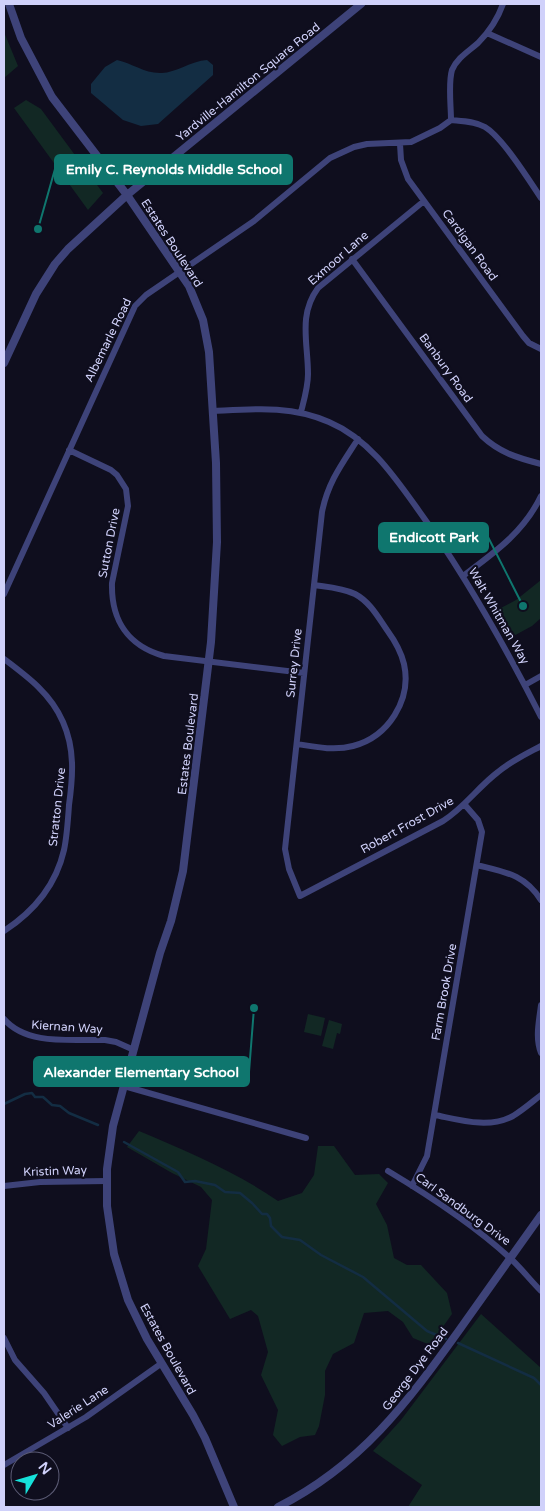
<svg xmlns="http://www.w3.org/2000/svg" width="545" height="1511" viewBox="0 0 545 1511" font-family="'Varela Round',sans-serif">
<rect width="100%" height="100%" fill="#0f0e1e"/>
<path fill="#122824" d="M 4,32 L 18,66 L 4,78 Z
M 26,100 L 41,109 L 103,193 L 88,210 L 14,108 Z
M 541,580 L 541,618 L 532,626 L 508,639 L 493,612 L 516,600 Z
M 308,1014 L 325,1018 L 321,1036 L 304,1032 Z
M 329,1020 L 342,1024 L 340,1034 L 337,1033 L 333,1049 L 322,1046 Z
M 139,1131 C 187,1151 236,1172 278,1201 L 302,1193 L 314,1175 L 318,1146 L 334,1146 L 355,1175 L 379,1174 L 388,1183 L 376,1204 L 387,1225 L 394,1258 L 407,1265 L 421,1265 L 447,1293 L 452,1314 L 430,1345 L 413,1338 L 403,1322 L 388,1311 L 364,1313 L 354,1343 L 333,1354 L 325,1371 L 325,1395 L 319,1426 L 315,1435 L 300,1437 L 282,1446 L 273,1435 L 278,1410 L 261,1375 L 268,1352 L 258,1316 L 251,1310 L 230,1319 L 198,1266 L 206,1249 L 212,1200 L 201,1187 L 172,1173 L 127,1147 Z
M 481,1314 L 541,1368 L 541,1507 L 408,1507 L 422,1485 L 373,1451 L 401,1420 Z"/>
<path fill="#132d43" d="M 117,60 C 132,63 145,74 162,73 C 175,73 191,61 207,60 L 213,65 L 213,75 L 158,124 L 141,126 L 123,120 L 91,93 L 91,84 L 105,67 Z"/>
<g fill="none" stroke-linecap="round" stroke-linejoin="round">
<path stroke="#132d43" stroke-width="2.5" d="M 4,1104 L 25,1094 L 32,1093 L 35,1097 L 43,1097 L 52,1105 L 60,1106 L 69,1113 L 98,1125
M 124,1142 L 178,1172 L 185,1182 L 195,1181 L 215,1185 L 225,1192 L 240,1193 L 252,1203 L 262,1214 L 267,1214 L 270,1218 L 271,1226 L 282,1237 L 300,1240 L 321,1255 L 363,1277 L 427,1331 L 446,1339
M 458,1343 L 534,1378 L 541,1385"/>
<path stroke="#3e4379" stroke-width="6" d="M 487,33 L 541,57
M 451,120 C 451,106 448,83 452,70 C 457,58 469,51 478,43 C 489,32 498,18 503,4
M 400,144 L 401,160 L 408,179 L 523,336 L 529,343 L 541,349
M 352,259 L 482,436 C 500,453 518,458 541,464
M 213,411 C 253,409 291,405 329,422 C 369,439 394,476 419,511 C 466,576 505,646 541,717
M 301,412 C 304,400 308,387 308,374 C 308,343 298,315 318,288 L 424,201
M 358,439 C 342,464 328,482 322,512 L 285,849 L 289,869 L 300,896 L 443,821 C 465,807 478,787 498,772 C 511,761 526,754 541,746
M 69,450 L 111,470 L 117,475 L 126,489 L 128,506 L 112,583 C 111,620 128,646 164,656 L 304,673
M 463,576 C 494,553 524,532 541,496
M 4,594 L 135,306 L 146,295 L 254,221 L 330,158 L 354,147 L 367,144 L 411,142 L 440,128 L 451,120 C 462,121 475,121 485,127 C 502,137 529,180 541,198
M 4,659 C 28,677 51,694 63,722 C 75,749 73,776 69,805 C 68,820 67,836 64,850 C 56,885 33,912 4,931
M 525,685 L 541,676
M 297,744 C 315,747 335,751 353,746 C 388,737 412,700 404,664 C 401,651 395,641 387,630 C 378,617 370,602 355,594 C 343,588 328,587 314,585
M 477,865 C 505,872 524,874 541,900
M 541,1005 C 539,1022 535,1037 541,1053
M 4,1019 C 27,1046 72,1039 105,1040 L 116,1042 L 134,1050
M 124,1086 L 306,1138
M 435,1115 C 460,1120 489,1129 513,1116 C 523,1110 532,1102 541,1095
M 388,1171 C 428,1195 475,1226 510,1258 C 521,1268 530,1280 541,1291
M 4,1186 L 40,1182 L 107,1181
M 412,1186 L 427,1156 L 482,832 L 478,820 L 465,805
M 4,1338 L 15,1360 L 44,1393 L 68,1428
M 4,1465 L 86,1417 L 162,1363"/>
<path stroke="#3e4379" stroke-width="8" d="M 9,4 L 21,38 L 52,97 L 127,195 L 189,286 L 203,320 L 209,352 L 216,463 L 217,542 L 211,642 L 183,871 L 171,921 L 160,953 L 113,1126 L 107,1169 L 107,1206 L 114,1254 L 128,1300 L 147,1339 L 193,1415 L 205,1438 L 234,1507
M 4,363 L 36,294 L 55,264 L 68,249 L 127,195 L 361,4
M 278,1507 C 361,1465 407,1403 460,1329 C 487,1291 514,1253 541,1215"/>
</g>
<g text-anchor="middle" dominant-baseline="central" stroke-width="4.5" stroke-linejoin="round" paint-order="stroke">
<g font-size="12" fill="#d0d1fa" stroke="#0f0e1e">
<text transform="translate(248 82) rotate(-39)">Yardville-Hamilton Square Road</text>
<text transform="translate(172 243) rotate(57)">Estates Boulevard</text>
<text transform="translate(470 245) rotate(54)">Cardigan Road</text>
<text transform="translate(338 258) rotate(-41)">Exmoor Lane</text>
<text transform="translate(108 340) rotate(-64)">Albemarle Road</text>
<text transform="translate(446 368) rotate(54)">Banbury Road</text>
<text transform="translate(109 543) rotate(-79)">Sutton Drive</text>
<text transform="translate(499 616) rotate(60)">Walt Whitman Way</text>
<text transform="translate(294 663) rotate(-84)">Surrey Drive</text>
<text transform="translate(188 744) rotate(-83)">Estates Boulevard</text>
<text transform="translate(57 807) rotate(-84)">Stratton Drive</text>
<text transform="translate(407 825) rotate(-29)">Robert Frost Drive</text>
<text transform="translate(444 992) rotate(-80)">Farm Brook Drive</text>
<text transform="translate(67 1027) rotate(4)">Kiernan Way</text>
<text transform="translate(55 1171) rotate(-2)">Kristin Way</text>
<text transform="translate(463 1209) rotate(36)">Carl Sandburg Drive</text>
<text transform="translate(168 1349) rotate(61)">Estates Boulevard</text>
<text transform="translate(415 1369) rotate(-53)">George Dye Road</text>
<text transform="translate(78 1407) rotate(-33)">Valerie Lane</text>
</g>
</g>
<path fill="none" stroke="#0f766e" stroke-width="2" d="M38 229L55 169M523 606L488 537M254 1008L249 1072"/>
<g fill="#0f766e" stroke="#0f0e1e" stroke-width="2">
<circle cx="38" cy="229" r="5"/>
<circle cx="523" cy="606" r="5"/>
<circle cx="254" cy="1008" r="5"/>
</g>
<g fill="#0f766e" stroke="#0f766e" stroke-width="2">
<rect x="55" y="155" width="237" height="29" rx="5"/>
<rect x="379" y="523" width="109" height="29" rx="5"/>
<rect x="34" y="1057" width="215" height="29" rx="5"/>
</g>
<g font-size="14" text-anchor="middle" font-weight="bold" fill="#fff">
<text x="174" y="174">Emily C. Reynolds Middle School</text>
<text x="434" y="542">Endicott Park</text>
<text x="141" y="1077">Alexander Elementary School</text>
</g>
<rect width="545" height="1511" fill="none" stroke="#d0d1fa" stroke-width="10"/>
<g transform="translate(35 1476) rotate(52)"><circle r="24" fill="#0f0e1e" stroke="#5c5c76"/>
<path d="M0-4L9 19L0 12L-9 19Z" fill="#16e1da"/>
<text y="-8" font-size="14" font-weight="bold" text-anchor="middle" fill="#d0d1fa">N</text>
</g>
</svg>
